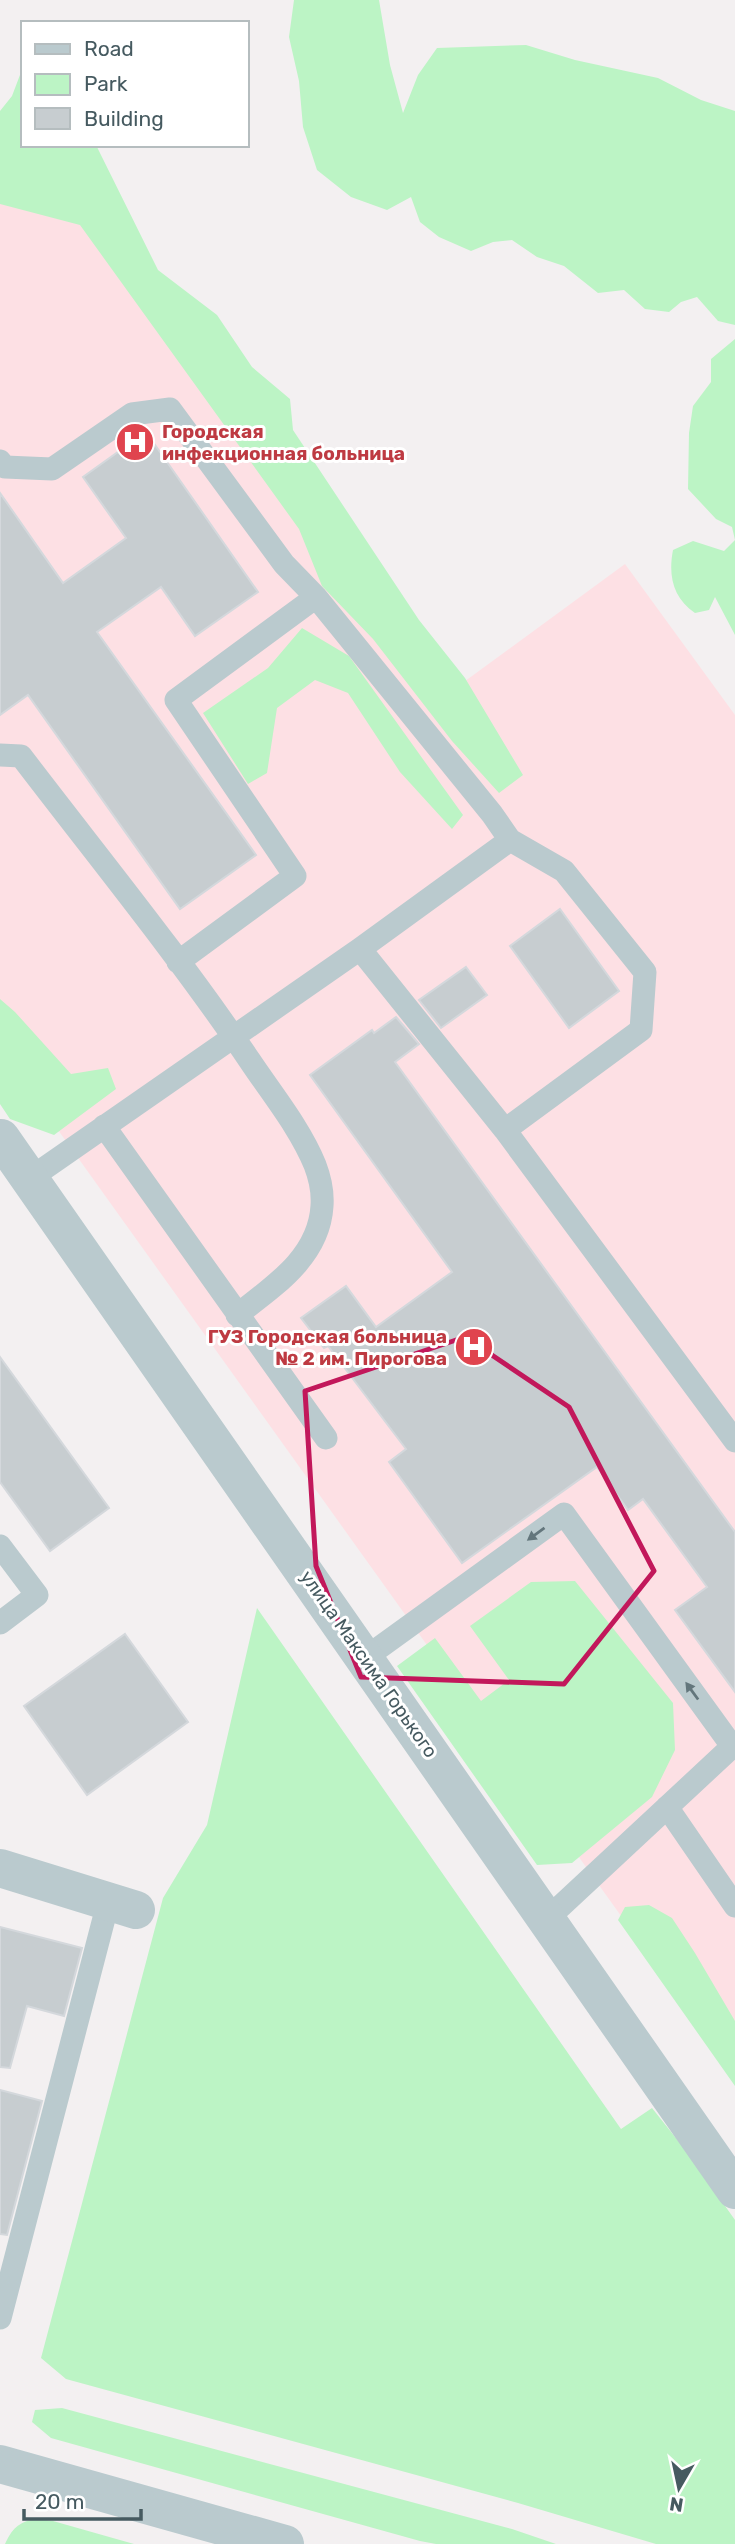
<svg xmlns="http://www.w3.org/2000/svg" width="735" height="2544" viewBox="0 0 735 2544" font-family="Rubik,sans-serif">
<rect width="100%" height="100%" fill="#f3f0f1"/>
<path fill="#fde0e4" d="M 60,145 L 446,695 L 625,564 L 735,715 L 735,2075 L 0,1049 L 0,189 Z"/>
<path fill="#bcf4c5" d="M 294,0 L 379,0 L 390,65 L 403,113 L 418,75 L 437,48 L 526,45 L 575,60 L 658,78 L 701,100 L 735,111 L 735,325 L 718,321 L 697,297 L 681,302 L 669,312 L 645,309 L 624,290 L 598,293 L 564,266 L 537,257 L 512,240 L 493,242 L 471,251 L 439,237 L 420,222 L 411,197 L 387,210 L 351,197 L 317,170 L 303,127 L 299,81 L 289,37 Z
M 23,67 L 23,145 L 96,145 L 158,270 L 217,315 L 252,367 L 290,399 L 293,430 L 419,620 L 465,678 L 523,775 L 499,793 L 452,741 L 373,639 L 322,586 L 299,529 L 80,225 L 0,204 L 0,111 L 12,96 Z
M 735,339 L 735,635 L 715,597 L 709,610 L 695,613 C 673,598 668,576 673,550 L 693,541 L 724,551 L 735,540 L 732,527 L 716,519 L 688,489 L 689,433 L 693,406 L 711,382 L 711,359 Z
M 302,628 L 349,656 L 463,815 L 452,829 L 400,772 L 348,693 L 315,680 L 277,708 L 267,773 L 248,784 L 203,713 L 268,668 Z
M 0,999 L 15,1012 L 71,1074 L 108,1068 L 116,1089 L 54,1135 L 10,1119 L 0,1104 Z
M 575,1581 L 673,1703 L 675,1750 L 652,1797 L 572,1863 L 537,1865 L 397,1666 L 435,1638 L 481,1701 L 509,1680 L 470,1626 L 531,1582 Z
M 257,1608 L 621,2129 L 652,2108 L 687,2152 L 735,2220 L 735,2544 L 656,2544 L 518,2503 L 66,2379 L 41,2358 L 163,1898 L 207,1825 Z
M 649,1905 L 672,1918 L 695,1953 L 735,2021 L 735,2086 L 618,1920 L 625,1907 Z
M 62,2408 L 512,2529 L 556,2544 L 436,2544 L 420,2541 L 51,2438 L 32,2422 L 35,2410 Z
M 37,2519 L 53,2521 L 134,2544 L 5,2544 C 12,2528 20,2521 37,2519 Z"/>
<path fill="#c7cdd0" stroke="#d4d8dc" stroke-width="2" d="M 146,432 L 258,592 L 195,636 L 161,587 L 97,632 L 256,855 L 180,909 L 28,695 L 0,715 L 0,493 L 63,583 L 126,538 L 83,477 Z
M 560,909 L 619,991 L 569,1028 L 510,946 Z
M 466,967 L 487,995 L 441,1028 L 419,1000 Z
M 396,1017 L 419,1044 L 395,1062 L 735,1532 L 735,1692 L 675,1610 L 707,1587 L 643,1499 L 628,1510 L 597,1467 L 462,1563 L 389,1462 L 406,1449 L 328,1346 L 324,1348 L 301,1318 L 346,1286 L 376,1327 L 452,1272 L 310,1075 L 372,1030 L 374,1033 Z
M 0,1357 L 109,1508 L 50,1551 L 0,1482 Z
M 125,1634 L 188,1722 L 87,1795 L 24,1706 Z
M 0,1927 L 82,1948 L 64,2016 L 27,2006 L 10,2068 L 0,2067 Z
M 0,2090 L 42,2101 L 7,2235 L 0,2234 Z"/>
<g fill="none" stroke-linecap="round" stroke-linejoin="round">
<path stroke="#bacace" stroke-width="23" d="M 0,461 L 5,467 L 52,469 L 132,414 L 170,409 L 284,564 L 316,597 L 492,814 L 510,840 L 360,949 L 29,1179
M 0,755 L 21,756 C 98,857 179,956 250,1061 C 272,1094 300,1128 315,1165 C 320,1178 323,1192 322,1206 C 319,1257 274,1286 237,1315
M 360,949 L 505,1130 L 735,1441
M 178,962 L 295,876 L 176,700 L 316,597
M 104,1126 L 326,1438
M 505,1130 L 641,1030 L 645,972 L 564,871 L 510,840
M 0,1546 L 37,1595 L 0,1623
M 365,1658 L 564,1514 L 732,1746
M 667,1807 L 735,1906
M 547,1919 L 735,1744
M 0,2318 L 108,1903"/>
<path stroke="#bacace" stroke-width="38" d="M 1,1138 L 735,2190
M 0,1868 L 136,1910"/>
<path stroke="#bacace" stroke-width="38" d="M 0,2464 L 285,2544"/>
</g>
<defs><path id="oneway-solid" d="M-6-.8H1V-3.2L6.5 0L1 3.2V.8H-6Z" transform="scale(1.75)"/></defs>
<g fill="#63767c">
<use href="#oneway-solid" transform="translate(536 1534) rotate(144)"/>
<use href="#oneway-solid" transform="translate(692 1691) rotate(-126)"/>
</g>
<path fill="none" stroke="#c2185b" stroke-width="5" stroke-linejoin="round" d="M 465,1337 L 569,1407 L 654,1571 L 564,1684 L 361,1677 L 316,1566 L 305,1391 Z"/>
<defs>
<g id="hospital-disc" transform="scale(2.0125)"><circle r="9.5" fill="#e0444e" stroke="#fff"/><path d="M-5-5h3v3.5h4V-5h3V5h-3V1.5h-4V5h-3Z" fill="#fff"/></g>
</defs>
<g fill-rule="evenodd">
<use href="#hospital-disc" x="135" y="442"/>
<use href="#hospital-disc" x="474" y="1347"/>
</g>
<g text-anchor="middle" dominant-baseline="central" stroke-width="6" stroke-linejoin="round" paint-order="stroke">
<g font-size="19" font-weight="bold" fill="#be3a42" stroke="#fff" text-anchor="start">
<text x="162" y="431">Городская<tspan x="162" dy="22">инфекционная больница</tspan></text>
<text x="447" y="1336" text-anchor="end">ГУЗ Городская больница<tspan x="447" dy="22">№ 2 им. Пирогова</tspan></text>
</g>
<g font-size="19" fill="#465a60" stroke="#fff">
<text transform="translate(369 1664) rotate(55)">улица Максима Горького</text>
</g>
</g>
<rect x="21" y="21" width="228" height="126" fill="#ffffff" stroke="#b5bdbf" stroke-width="2"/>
<rect x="35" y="44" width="35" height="10" fill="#bacace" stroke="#b5bdbf" stroke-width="2"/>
<text x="84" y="56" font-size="21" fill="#465a60">Road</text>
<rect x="35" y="74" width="35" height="21" fill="#bcf4c5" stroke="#b5bdbf" stroke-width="2"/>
<text x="84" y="91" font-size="21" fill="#465a60">Park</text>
<rect x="35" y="108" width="35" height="21" fill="#c7cdd0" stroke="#b5bdbf" stroke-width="2"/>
<text x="84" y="126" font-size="21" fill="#465a60">Building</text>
<g transform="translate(679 2488) rotate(189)" stroke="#ffffff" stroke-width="5" paint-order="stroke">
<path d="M0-5L12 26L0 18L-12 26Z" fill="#465a60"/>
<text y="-10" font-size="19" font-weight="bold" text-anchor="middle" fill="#465a60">N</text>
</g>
<path d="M24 2509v10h117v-10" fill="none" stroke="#465a60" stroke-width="3.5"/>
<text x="35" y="2509" font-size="21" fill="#465a60" stroke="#ffffff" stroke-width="5" paint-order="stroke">20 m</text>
</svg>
